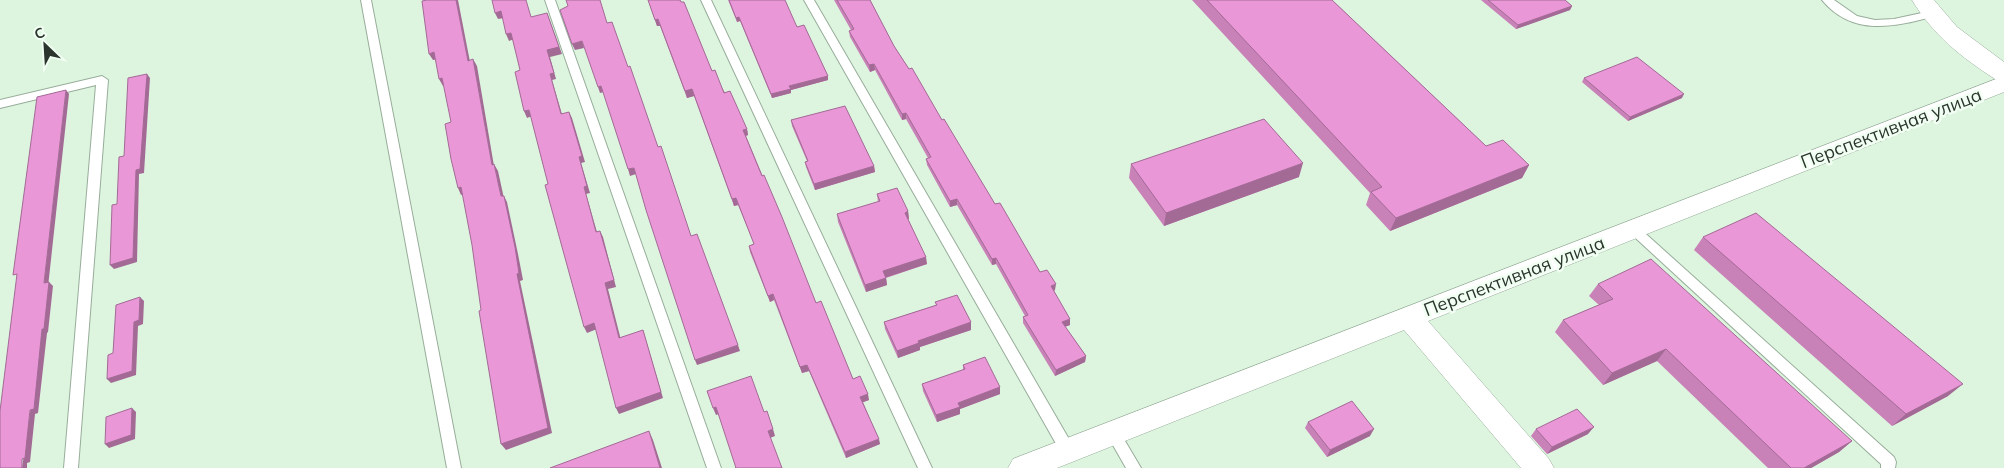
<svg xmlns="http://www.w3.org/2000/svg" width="2004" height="468" viewBox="0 0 2004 468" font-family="Mulish,sans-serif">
<rect width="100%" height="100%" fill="#ddf4df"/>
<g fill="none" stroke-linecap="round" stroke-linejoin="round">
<g stroke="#97ad9a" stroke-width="2">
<path id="lane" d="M 361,0 L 371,0 L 461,468 L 447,468 Z
M 545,0 L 555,0 L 721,468 L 707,468 Z
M 701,0 L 711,0 L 932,468 L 918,468 Z
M 804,0 L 814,0 L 1073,446 L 1075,451 L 1073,456 L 1068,457 L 1063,456 Z
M 1822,0 L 1834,0 L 1857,16 L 1875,20 L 1894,19 L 1931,11 L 1936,14 L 1935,16 C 1894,27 1853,37 1822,0 Z
M 102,76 L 108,80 L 78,468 L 64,468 L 96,85 L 0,108 L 0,100 Z
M 1633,224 L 1637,226 L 1894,457 L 1896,462 L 1895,468 L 1881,468 L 1881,464 L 1629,232 L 1627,229 L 1629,226 Z
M 1113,427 L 1118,429 L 1141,468 L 1126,468 L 1106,433 L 1108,429 Z"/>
</g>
<g stroke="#97ad9a" stroke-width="1">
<path id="street" d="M 2004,76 L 2004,92 L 1428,321 L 1549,459 L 1554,468 L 1521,468 L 1404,330 L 1057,468 L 1008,468 L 1013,459 Z"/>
</g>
<g stroke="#97ad9a" stroke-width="1">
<path id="secondary" d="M 1912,0 L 1934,0 L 1957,27 L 2004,62 L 2004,81 L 1995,79 C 1961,57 1933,35 1912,0 Z"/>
</g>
<use href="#lane" fill="#fff" fill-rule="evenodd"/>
<use href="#street" fill="#fff" fill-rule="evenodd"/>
<use href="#secondary" fill="#fff" fill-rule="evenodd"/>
</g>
<path fill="#c882b8" d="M 648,0 L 680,0 L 712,71 L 747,129 L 748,135 L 746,136 L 816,303 L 853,379 L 869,400 L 863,402 L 880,444 L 846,458 L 809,371 L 802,373 L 774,300 L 770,302 L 750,252 L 749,246 L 754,244 L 738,205 L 734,206 L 694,96 L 687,98 L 660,26 L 657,26 Z
M 728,0 L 797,27 L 828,76 L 828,80 L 791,90 L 791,93 L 772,98 L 740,21 L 737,22 Z
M 834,0 L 870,0 L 894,46 L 942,120 L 995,204 L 1040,272 L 1055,290 L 1054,291 L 1070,325 L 1065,327 L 1086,356 L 1085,362 L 1055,376 L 1023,323 L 1023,317 L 1025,316 L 996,264 L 992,265 L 957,205 L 950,207 L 927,165 L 926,159 L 928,158 L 906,119 L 902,120 L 875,70 L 870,72 L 850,37 L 849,31 L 851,30 Z
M 1192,0 L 1332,0 L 1486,146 L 1529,165 L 1522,178 L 1390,231 L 1366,205 L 1370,193 Z
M 1481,0 L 1565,0 L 1572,6 L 1570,10 L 1516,29 Z
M 1584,78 L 1682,98 L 1628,121 L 1582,82 Z
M 791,120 L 874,166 L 875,172 L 815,190 L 806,167 L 805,162 L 807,161 L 792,126 Z
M 1131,164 L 1299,177 L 1164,226 L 1129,178 Z
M 877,194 L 908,211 L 909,219 L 908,219 L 927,264 L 886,278 L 887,285 L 866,292 L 838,222 L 837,214 L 878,202 Z
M 1703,237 L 1948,396 L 1892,426 L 1694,250 Z
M 1598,284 L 1852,441 L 1839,452 L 1811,468 L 1768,468 L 1657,361 L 1603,385 L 1555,332 L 1563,320 L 1599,305 L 1589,296 Z
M 935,302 L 971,330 L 920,347 L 920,350 L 898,358 L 885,329 L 884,322 L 936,305 Z
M 963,365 L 1000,387 L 1000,394 L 960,409 L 960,414 L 937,422 L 923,391 L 922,384 L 963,370 Z
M 1308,422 L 1370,436 L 1327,457 L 1305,428 Z
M 1536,429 L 1588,434 L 1547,454 L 1531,436 Z"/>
<path fill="#a36a96" d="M 456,0 L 458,0 L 471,67 L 468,61 Z
M 1572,6 L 1570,10 L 1516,29 L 1518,25 Z
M 501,11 L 504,18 L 498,19 L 495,13 Z
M 547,13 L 562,54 L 550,57 L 556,79 L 552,80 L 564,121 L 561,114 L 550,74 L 547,50 Z
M 739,17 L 740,21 L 737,22 L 736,18 Z
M 658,19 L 660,26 L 657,26 L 655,20 Z
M 511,33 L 514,39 L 509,41 L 506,34 Z
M 582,41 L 584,48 L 575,50 L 572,44 Z
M 434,52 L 438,59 L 433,60 L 429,54 Z
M 473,59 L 477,66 L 495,172 L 492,165 Z
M 874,64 L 875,70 L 870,72 L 869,65 Z
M 147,74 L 150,78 L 144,173 L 139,174 L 137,262 L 114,269 L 110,265 L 136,170 Z
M 828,76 L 828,80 L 791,90 L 791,93 L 772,98 L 771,94 L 789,86 Z
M 442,78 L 446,85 L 443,86 L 439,79 Z
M 601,86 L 604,92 L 600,93 L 598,87 Z
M 692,89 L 694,96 L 687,98 L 685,91 Z
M 66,90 L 69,94 L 48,287 L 44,283 Z
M 1684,94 L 1682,98 L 1628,121 L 1630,117 Z
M 529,110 L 532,116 L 527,118 L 524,111 Z
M 569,112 L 572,118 L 585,162 L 581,163 L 590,193 L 586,194 L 599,239 L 596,232 L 584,187 L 579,157 Z
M 906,113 L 906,119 L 902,120 L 902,114 Z
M 747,129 L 748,135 L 745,136 L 743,130 Z
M 1303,163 L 1299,177 L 1164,226 L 1166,213 Z
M 494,164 L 498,171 L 505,203 L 501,196 Z
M 1529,165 L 1522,178 L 1390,231 L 1396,218 Z
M 874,166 L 875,172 L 815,190 L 814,184 Z
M 634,168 L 636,174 L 630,176 L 628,169 Z
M 461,187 L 465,194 L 461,195 L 458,188 Z
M 504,196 L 507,202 L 518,254 L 523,280 L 520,281 L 552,433 L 506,450 L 501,444 L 517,274 Z
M 736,198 L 738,205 L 734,206 L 732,199 Z
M 957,199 L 957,205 L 950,207 L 950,201 Z
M 908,211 L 909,219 L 906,220 L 905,213 Z
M 600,231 L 603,237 L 616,287 L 608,289 L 622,344 L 619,338 L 605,283 Z
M 926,257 L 927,264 L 884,278 L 883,271 Z
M 996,258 L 996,264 L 992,265 L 992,259 Z
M 886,278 L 887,285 L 866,292 L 865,285 Z
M 49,282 L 53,286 L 48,332 L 47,333 L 38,413 L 35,414 L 30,462 L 27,463 L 27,468 L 22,468 Z
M 1056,284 L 1055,290 L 1050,292 L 1051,286 Z
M 773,294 L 774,300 L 770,302 L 768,296 Z
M 140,297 L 144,301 L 143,324 L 138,326 L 136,375 L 111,383 L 107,379 L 134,322 Z
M 1070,319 L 1070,325 L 1061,328 L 1062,322 Z
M 971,322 L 971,330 L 920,347 L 920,350 L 898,358 L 897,351 L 918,341 Z
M 594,323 L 597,329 L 587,333 L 584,327 Z
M 643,330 L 645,337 L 663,398 L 619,414 L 616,408 Z
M 738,345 L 740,351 L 697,365 L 695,360 Z
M 1666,349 L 1657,361 L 1603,385 L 1612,373 Z
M 1086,356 L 1085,362 L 1055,376 L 1056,370 Z
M 807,365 L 809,371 L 802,373 L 800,367 Z
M 1963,384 L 1948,396 L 1892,426 L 1906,414 Z
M 1000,387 L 1000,394 L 960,409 L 960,414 L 937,422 L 936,415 L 958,403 Z
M 868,394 L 869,400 L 861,403 L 860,397 Z
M 716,407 L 719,414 L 716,415 L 713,408 Z
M 132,408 L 136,412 L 135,439 L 109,448 L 105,444 Z
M 1594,427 L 1588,434 L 1547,454 L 1552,447 Z
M 773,429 L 775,436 L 770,438 L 768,431 Z
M 1374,429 L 1370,436 L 1327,457 L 1330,450 Z
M 649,431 L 653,440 L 662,468 L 660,468 Z
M 879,439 L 880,444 L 846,458 L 845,452 Z
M 1852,441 L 1839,452 L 1811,468 L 1804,468 Z"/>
<path fill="#e997d6" stroke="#a36a96" d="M 427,0 L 456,0 L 468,61 L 473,59 L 492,165 L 494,164 L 501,196 L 504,196 L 515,247 L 519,273 L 517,274 L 548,428 L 501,444 L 479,311 L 481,310 L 472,245 L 461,187 L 458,188 L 451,159 L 445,124 L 451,122 L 442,78 L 439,79 L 434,52 L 429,54 L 422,1 Z
M 492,0 L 526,0 L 531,17 L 547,13 L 559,47 L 547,50 L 554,73 L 550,74 L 561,114 L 569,112 L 582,156 L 579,157 L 587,186 L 584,187 L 596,232 L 600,231 L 614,280 L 605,283 L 619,338 L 643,330 L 661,392 L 616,408 L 594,323 L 584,327 L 545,185 L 548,184 L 529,110 L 524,111 L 515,72 L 520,70 L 511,33 L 506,34 L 501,11 L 495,13 Z
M 566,0 L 600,0 L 607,23 L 612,22 L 628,67 L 630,66 L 658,147 L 661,146 L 691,236 L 697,234 L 738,345 L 695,360 L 646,210 L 634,168 L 628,169 L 601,86 L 598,87 L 582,41 L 572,44 L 560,10 L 568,6 Z
M 648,0 L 680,0 L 681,2 L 684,2 L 712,71 L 715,70 L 724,93 L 730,91 L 747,129 L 743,130 L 762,176 L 764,175 L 782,217 L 816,303 L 821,301 L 853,379 L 860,376 L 868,394 L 860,397 L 879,439 L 845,452 L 807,365 L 800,367 L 773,294 L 768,296 L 749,246 L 754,244 L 736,198 L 732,199 L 692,89 L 685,91 L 658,19 L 655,20 Z
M 729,0 L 785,0 L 797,27 L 804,25 L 828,76 L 789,86 L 791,89 L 771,94 L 739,17 L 736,18 Z
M 837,0 L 870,0 L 894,46 L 909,69 L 912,68 L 942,120 L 944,119 L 995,204 L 1000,203 L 1040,272 L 1047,270 L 1056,284 L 1051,286 L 1070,319 L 1062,322 L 1086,356 L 1056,370 L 1023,317 L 1028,315 L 996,258 L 992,259 L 957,199 L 950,201 L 926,159 L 931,157 L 906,113 L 902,114 L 874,64 L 869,65 L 849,31 L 854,29 Z
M 1207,0 L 1332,0 L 1486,146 L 1503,140 L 1529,165 L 1396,218 L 1371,192 L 1382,187 Z
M 1488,0 L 1565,0 L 1572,6 L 1518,25 Z
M 1637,57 L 1684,94 L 1630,117 L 1584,78 Z
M 147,74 L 140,169 L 136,170 L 133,258 L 110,265 L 112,205 L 117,204 L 119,157 L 124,156 L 128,78 Z
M 66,90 L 44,283 L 49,282 L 44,329 L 42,329 L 34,409 L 30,410 L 25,458 L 22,459 L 22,468 L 0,468 L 0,411 L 17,274 L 13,275 L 37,97 Z
M 845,106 L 874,166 L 814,184 L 805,162 L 808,161 L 791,120 Z
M 1264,119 L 1303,163 L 1166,213 L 1131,164 Z
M 897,188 L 908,211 L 905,213 L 926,257 L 883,271 L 886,278 L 865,285 L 837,214 L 880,201 L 877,194 Z
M 1756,213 L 1963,384 L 1906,414 L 1703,237 Z
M 1651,259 L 1852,441 L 1804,468 L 1791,468 L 1666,349 L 1612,373 L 1563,320 L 1613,299 L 1598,284 Z
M 957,295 L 971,322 L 918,341 L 919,343 L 897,351 L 884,322 L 937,305 L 935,302 Z
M 140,297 L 139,320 L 134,322 L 132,371 L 107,379 L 108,355 L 113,353 L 116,305 Z
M 985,357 L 1000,387 L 958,403 L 960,407 L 936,415 L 922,384 L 965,369 L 963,365 Z
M 751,376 L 764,412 L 767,411 L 773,429 L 768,431 L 782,468 L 735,468 L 736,468 L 716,407 L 713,408 L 707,391 Z
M 1352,401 L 1374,429 L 1330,450 L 1308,422 Z
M 132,408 L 131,435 L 105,444 L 106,417 Z
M 1577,409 L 1594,427 L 1552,447 L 1536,429 Z
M 649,431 L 660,468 L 550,468 Z"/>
<g text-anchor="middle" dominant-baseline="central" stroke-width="5" stroke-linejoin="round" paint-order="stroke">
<g font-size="18" fill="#2b342d" stroke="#f0fff2">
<text transform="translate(1891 128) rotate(-21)">Перспективная улица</text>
<text transform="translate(1514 276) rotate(-21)">Перспективная улица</text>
</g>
</g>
<g transform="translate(45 45) rotate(335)" stroke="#f0fff2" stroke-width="4" paint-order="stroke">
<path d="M0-4L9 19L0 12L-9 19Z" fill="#2b342d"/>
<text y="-8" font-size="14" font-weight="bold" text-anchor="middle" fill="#2b342d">С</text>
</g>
</svg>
